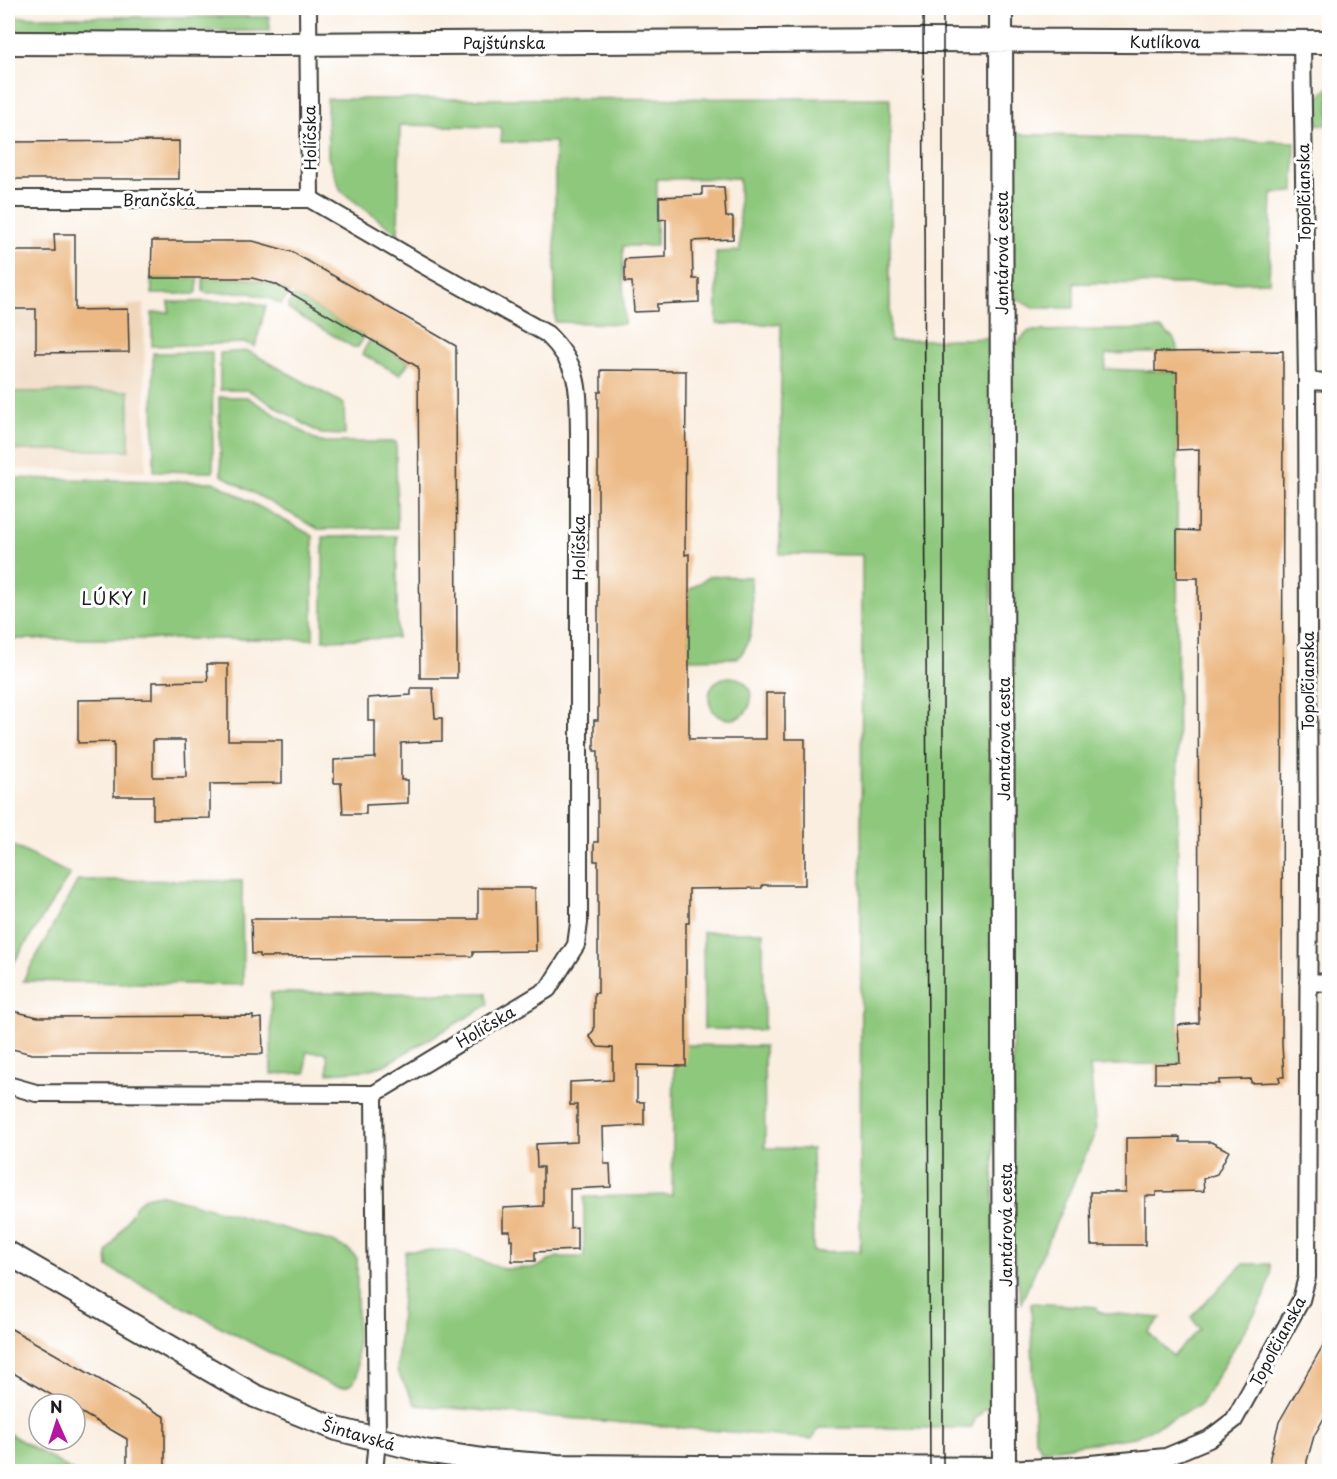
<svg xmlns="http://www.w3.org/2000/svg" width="1337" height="1479" viewBox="0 0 1337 1479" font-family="'Playpen Sans',sans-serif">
<rect width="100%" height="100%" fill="#fff"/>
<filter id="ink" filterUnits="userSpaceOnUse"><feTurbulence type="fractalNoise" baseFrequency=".0167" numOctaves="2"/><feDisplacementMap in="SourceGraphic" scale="12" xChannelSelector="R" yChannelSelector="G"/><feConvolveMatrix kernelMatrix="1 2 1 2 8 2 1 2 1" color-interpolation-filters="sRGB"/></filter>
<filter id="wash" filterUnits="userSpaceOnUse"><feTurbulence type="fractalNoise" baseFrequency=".008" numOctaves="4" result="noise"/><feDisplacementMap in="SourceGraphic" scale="24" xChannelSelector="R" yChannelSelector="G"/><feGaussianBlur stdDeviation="1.35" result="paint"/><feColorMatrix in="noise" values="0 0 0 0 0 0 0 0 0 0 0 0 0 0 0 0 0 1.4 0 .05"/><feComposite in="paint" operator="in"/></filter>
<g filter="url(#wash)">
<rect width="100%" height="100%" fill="#faeee0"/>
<path fill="#efd6bb" d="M 37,234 L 75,234 L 76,309 L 128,309 L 128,305 L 144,304 L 146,471 L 16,469 L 8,465 L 8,251 L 37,251 Z"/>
<path fill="#8ec87d" stroke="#55724c" stroke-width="1.5" d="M 8,17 L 269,17 L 270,31 L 8,31 Z
M 1329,87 L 1329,125 L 1318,124 C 1312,110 1317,95 1329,87 Z
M 890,98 L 890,341 L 991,338 L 994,1408 L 985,1409 L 976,1418 L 971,1428 L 819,1428 L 812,1439 L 416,1405 L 397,1371 L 405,1251 L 453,1250 L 503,1269 L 535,1268 L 557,1257 L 584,1257 L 584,1197 L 672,1195 L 674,1066 L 686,1045 L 764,1046 L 765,1148 L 812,1149 L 813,1252 L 860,1251 L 862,555 L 780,554 L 781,324 L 717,324 L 716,252 L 740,251 L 739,178 L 657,179 L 656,246 L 623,246 L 624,324 L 555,322 L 555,142 L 501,142 L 501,127 L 400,125 L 398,234 L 341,191 L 328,157 L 327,99 Z
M 1011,134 L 1295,142 L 1294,192 L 1272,193 L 1269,282 L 1179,284 L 1074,283 L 1074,308 L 1033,308 L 1015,298 L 1011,284 Z
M 198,278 L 197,292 L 194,294 L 152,294 L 151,278 Z
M 203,278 C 236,278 261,276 290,293 L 281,304 L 269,298 L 245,292 L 206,293 L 203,291 Z
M 294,295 L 365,336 L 358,347 L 353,347 L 288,309 L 288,306 Z
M 247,301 L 266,306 L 255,347 L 246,343 L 152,346 L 152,313 L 169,312 L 169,302 Z
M 1162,329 L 1174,339 L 1179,352 L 1106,354 L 1105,369 L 1177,372 L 1178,1025 L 1180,1063 L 1090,1066 L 1096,1131 L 1021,1303 L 1013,1244 L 1011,349 L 1029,331 Z
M 370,339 L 409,362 L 400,375 L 362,354 Z
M 248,351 L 344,404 L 345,435 L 321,434 L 248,390 L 220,390 L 220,353 Z
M 212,352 L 213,472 L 154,471 L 153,353 Z
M 129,391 L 129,450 L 8,450 L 8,392 Z
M 219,397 L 247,397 L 319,442 L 396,442 L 397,528 L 318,529 L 221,475 Z
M 8,478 L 214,482 L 313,536 L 313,639 L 10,639 Z
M 397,536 L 397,638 L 323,640 L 323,537 Z
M 710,576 L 751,577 C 751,605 758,637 738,658 L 689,659 L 689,590 Z
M709 698a21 21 0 1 1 42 0a21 21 0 1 1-42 0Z
M 8,769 L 10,769 L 9,844 L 70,874 L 8,972 Z
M 78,880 L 242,881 L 243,985 L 23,981 Z
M 703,932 L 763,932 L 764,1030 L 704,1029 Z
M 271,993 L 487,993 L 488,1005 L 384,1065 L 368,1070 L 328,1073 L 327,1053 L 306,1052 L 306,1073 L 271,1074 Z
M 159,1194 L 333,1242 L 349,1250 L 357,1258 L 357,1376 C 351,1389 342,1389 329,1384 L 108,1267 L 107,1253 L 137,1204 L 146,1197 Z
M 1243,1264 L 1270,1264 L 1271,1274 L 1264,1298 L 1200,1405 L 1135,1437 L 1042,1450 L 1035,1440 L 1031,1303 L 1097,1307 L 1098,1312 L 1161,1318 L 1148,1332 L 1173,1356 L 1200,1329 L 1191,1317 Z
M 8,1433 L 73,1471 L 8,1471 Z"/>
<g id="blocks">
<path fill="#ecb984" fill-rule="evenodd" d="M 179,141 L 179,179 L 8,179 L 8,142 Z
M 702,187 L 724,187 L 726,217 L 733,217 L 733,239 L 692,241 L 693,279 L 699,279 L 699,302 L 657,304 L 657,311 L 634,312 L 632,282 L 625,282 L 625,259 L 666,257 L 666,219 L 659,220 L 659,197 L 702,195 Z
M 54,234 L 75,234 L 75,310 L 128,309 L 129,352 L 36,353 L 36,309 L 8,309 L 8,251 L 55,251 Z
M 152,241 L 253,241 L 292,252 L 456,346 L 457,678 L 420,678 L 418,367 L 275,284 L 252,278 L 151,278 Z
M 1283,351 L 1282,1045 L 1284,1077 L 1279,1077 L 1280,1082 L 1251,1083 L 1251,1079 L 1219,1080 L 1219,1084 L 1155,1083 L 1155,1064 L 1180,1063 L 1178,1025 L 1199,1023 L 1198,578 L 1177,578 L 1177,530 L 1198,531 L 1199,449 L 1177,450 L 1177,372 L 1155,371 L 1155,352 Z
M 601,370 L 686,371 L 685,555 L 689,554 L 689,739 L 766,739 L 766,693 L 785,693 L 785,739 L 805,739 L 805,885 L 762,885 L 762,888 L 689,889 L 689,923 L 686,923 L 686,1066 L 637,1065 L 637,1102 L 644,1102 L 644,1125 L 603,1127 L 604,1164 L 610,1164 L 611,1187 L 570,1189 L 570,1228 L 577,1227 L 577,1250 L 535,1252 L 535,1261 L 512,1261 L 512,1240 L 510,1240 L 510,1231 L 503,1231 L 503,1208 L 543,1206 L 543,1167 L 537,1167 L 536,1144 L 577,1142 L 577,1105 L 570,1105 L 570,1082 L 613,1080 L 613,1048 L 598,1047 L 589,1036 L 594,1030 L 594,993 L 598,993 L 598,861 L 594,861 L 594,842 L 598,842 L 598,751 L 594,751 L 594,720 L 598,720 L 598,392 L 601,392 Z
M 207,664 L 228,664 L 228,740 L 282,740 L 282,783 L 210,784 L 210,818 L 153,819 L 153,796 L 114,796 L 114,742 L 78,743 L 78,700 L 152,699 L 152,682 L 208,681 ZM 153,740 L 185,740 L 186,777 L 153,777 Z
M 411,688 L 433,688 L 435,718 L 442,718 L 442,741 L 401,743 L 401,780 L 408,780 L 408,803 L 366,805 L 366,814 L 343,814 L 341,783 L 334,783 L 334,760 L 375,758 L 375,721 L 368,721 L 368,698 L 411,695 Z
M 478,888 L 535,888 L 536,951 L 473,952 L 473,956 L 260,957 L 260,954 L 252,954 L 251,919 L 478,919 Z
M 8,1010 L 38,1017 L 253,1016 L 253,1019 L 262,1018 L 263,1054 L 32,1054 L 8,1048 Z
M 1180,1137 L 1180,1142 L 1211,1142 L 1229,1151 L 1217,1174 L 1203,1179 L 1204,1191 L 1156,1192 L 1156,1196 L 1145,1196 L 1145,1245 L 1091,1245 L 1090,1192 L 1126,1192 L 1126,1138 Z
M 8,1327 L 165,1417 L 165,1472 L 127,1472 L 127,1439 L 75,1409 L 75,1404 L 67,1404 L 8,1370 Z
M 1329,1335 L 1329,1409 L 1314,1436 L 1307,1461 L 1307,1472 L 1270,1472 L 1270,1457 L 1279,1422 Z"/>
</g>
</g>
<g filter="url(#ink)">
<use href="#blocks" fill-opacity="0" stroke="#3d3c39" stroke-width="1.5"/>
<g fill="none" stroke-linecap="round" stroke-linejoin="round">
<g stroke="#3d3c39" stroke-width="20">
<path id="street" d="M 308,8 L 310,199
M 8,199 L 310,199
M 1307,381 L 1330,382
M 1308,982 L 1330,983
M 8,1085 L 36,1093 L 374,1094 L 548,989 L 576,945 L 579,923 L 579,435 C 578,389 582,369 547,334 L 418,262 L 310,199
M 1005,1469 L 1069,1466 L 1166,1457 L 1209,1439 L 1234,1420 L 1301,1300 L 1307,1277 L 1309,874 L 1307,381 L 1302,42
M 374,1472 L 377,1440 L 374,1094"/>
</g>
<g stroke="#3d3c39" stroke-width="26">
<path id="secondary" d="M 1001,8 L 1004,1472
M 8,43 L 276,44 L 923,40 L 1330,42
M 8,1253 L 255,1396 L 337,1429 L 425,1451 L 490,1461 L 557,1466 L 1005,1469"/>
</g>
<use href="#street" stroke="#fff" stroke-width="16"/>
<use href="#secondary" stroke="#fff" stroke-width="22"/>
<path stroke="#1c1c1c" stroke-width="1.5" d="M 923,8 L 930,1472
M 943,8 L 943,1472"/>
</g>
</g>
<g text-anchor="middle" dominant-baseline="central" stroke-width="6" stroke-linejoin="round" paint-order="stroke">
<g font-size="16" fill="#1c1c1c" stroke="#fff">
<text x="1165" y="41">Kutlíkova</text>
<text x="504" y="42">Pajštúnska</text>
<text transform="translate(309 138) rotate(-91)">Holíčska</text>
<text transform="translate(1303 193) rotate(-91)">Topoľčianska</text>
<text x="159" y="199">Brančská</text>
<text transform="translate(1001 253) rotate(-90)">Jantárová cesta</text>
<text transform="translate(578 548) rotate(-90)">Holíčska</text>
<text transform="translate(1307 681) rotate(-90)">Topoľčianska</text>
<text transform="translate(1003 739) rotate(-90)">Jantárová cesta</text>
<text transform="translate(485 1026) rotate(-31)">Holíčska</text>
<text transform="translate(1005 1225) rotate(-90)">Jantárová cesta</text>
<text transform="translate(1277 1341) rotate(-62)">Topoľčianska</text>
<text transform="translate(359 1434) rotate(16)">Šintavská</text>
</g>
<g font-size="18" letter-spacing="1.5" fill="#1c1c1c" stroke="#fff">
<text x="115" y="597">LÚKY I</text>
</g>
</g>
<rect width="1337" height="1479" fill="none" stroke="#fff" stroke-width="30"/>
<g transform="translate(57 1422) rotate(357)"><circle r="28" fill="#ffffff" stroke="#a4a4a4" stroke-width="1.5"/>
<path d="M0-4.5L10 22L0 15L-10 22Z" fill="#b5179e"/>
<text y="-9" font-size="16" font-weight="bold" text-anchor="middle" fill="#1c1c1c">N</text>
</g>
</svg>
